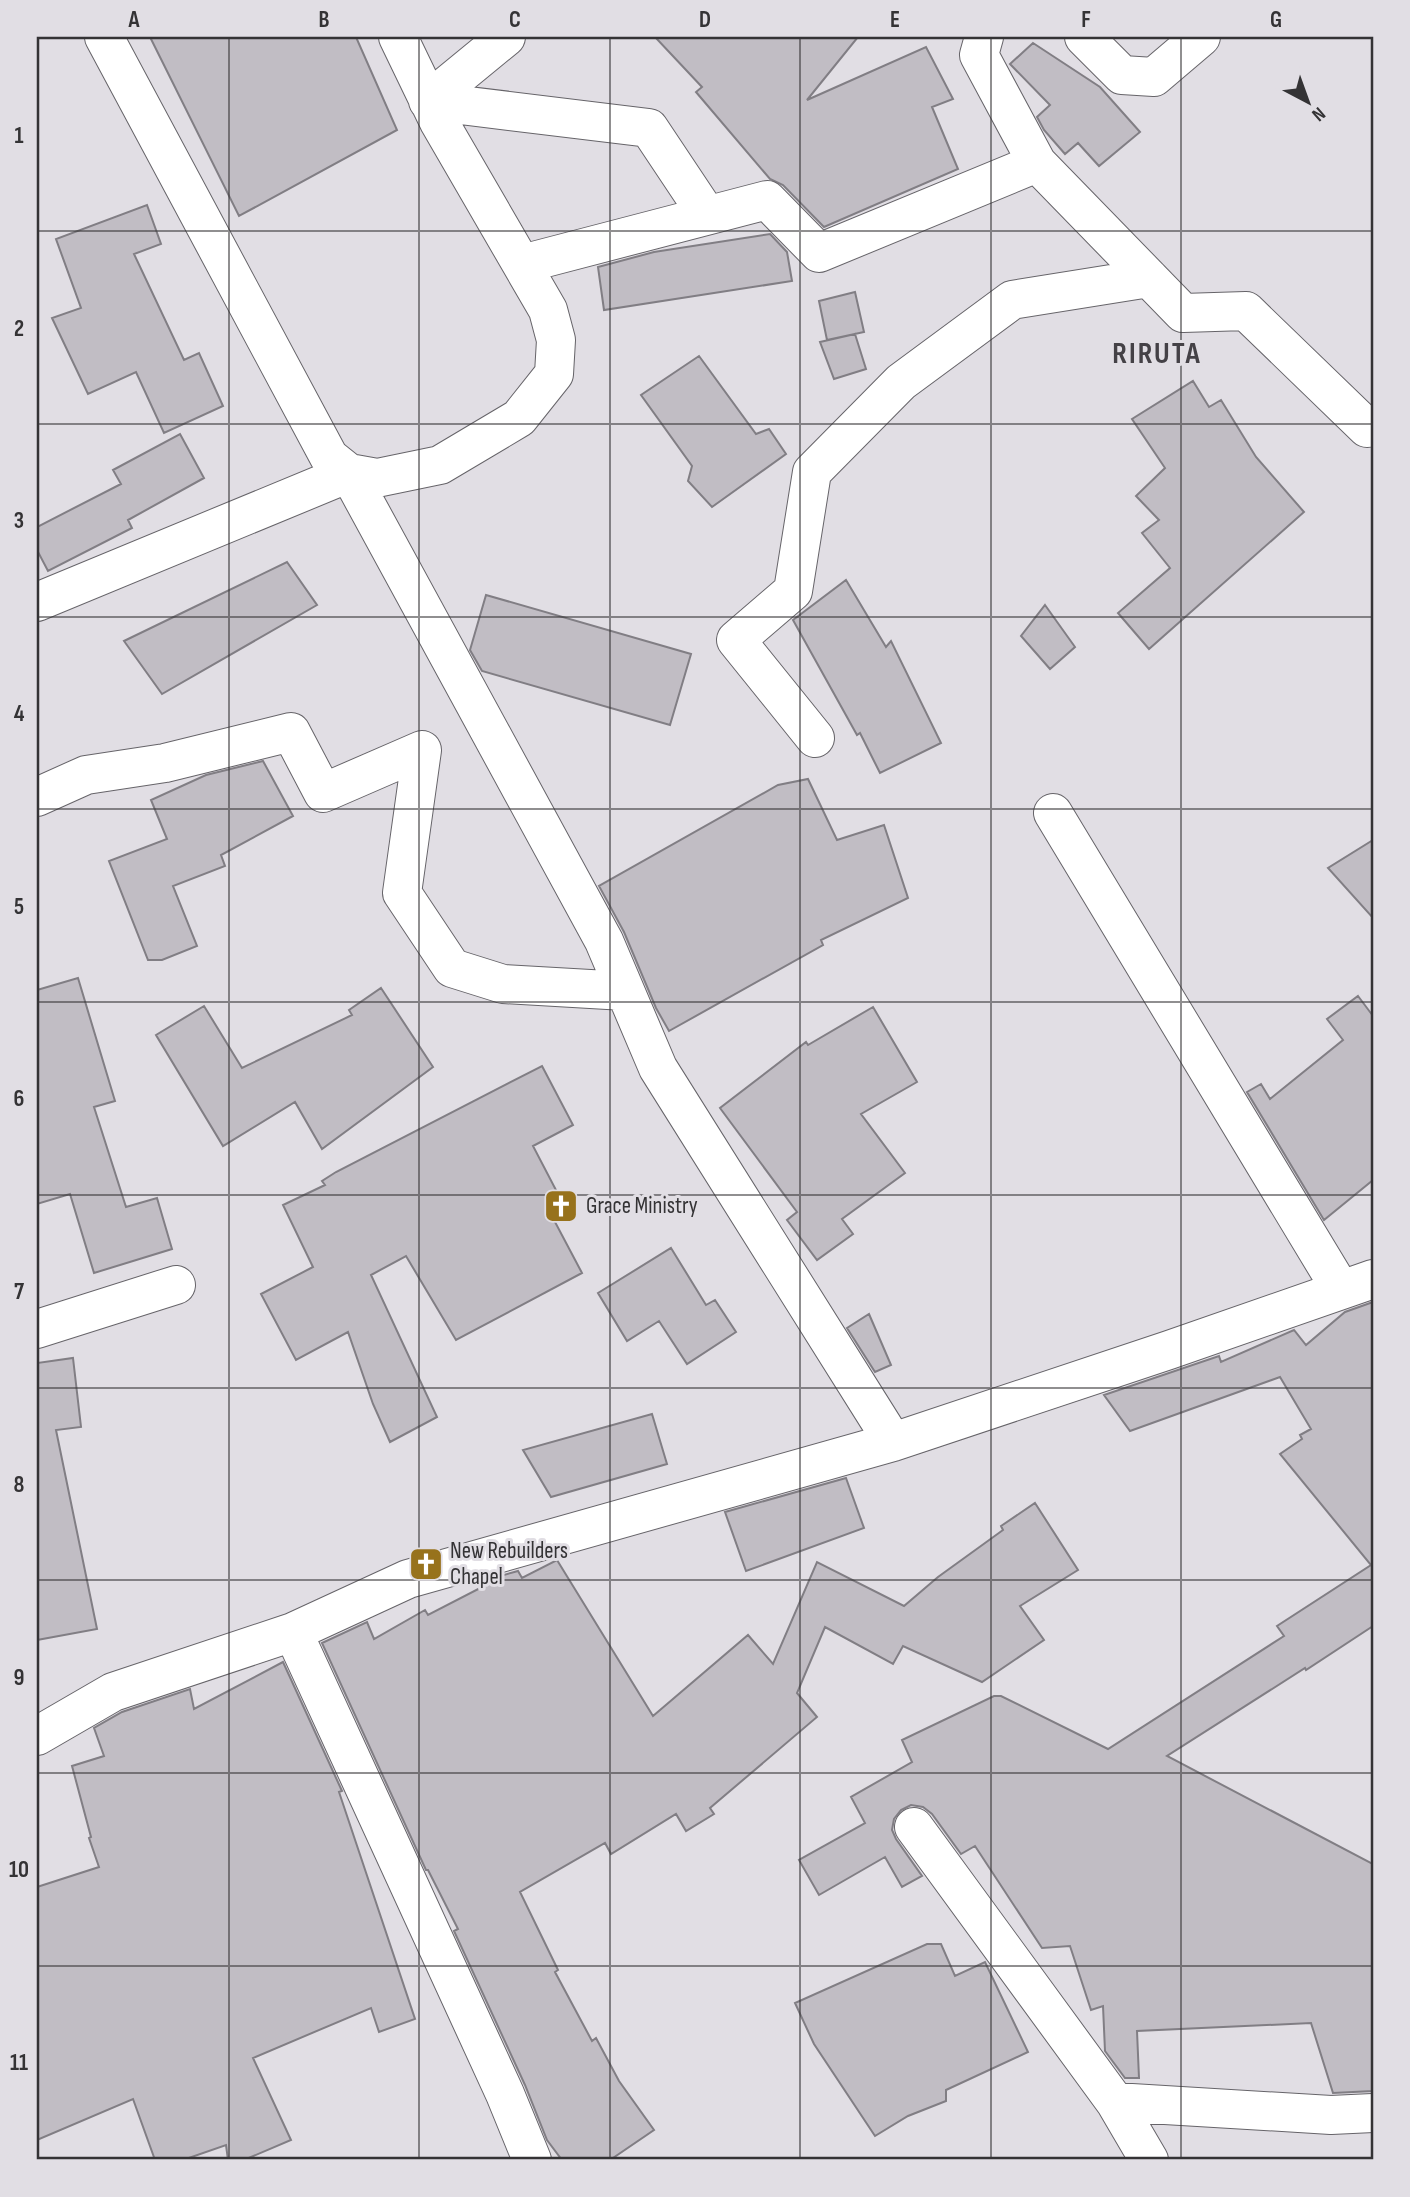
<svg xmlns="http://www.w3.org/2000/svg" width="1410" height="2197" viewBox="0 0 1410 2197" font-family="'Sofia Sans Condensed',sans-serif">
<rect width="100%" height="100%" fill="#e1dee4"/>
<path fill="#c1bdc4" stroke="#817e84" stroke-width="2" d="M 150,37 L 356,37 L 397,130 L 239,216 Z
M 655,37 L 858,37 L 807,100 L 926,47 L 953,99 L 932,107 L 958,169 L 824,227 L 783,185 L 770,179 L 696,92 L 702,87 Z
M 1033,43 L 1100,87 L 1140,132 L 1099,166 L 1078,143 L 1065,154 L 1044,130 L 1037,117 L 1050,105 L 1010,64 Z
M 147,205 L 161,244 L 134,254 L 184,360 L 199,353 L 223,406 L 164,433 L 136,372 L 88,394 L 52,318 L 81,308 L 56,239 Z
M 770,234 L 787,252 L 792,281 L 604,310 L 598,267 L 654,252 Z
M 855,292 L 864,332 L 827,340 L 819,301 Z
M 855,334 L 866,369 L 834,379 L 820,342 Z
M 699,356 L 756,434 L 769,429 L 786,454 L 712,507 L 688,481 L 692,466 L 641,395 Z
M 1193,381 L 1209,407 L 1221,400 L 1256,457 L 1304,512 L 1149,649 L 1118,613 L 1170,568 L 1142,533 L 1159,520 L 1136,496 L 1165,468 L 1132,419 Z
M 180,434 L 204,478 L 128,520 L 132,528 L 48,571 L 37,550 L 37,527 L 121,484 L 113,470 Z
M 287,562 L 317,605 L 162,694 L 124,641 Z
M 846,580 L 886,647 L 891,641 L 941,743 L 880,773 L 860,733 L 857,735 L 793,620 Z
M 486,595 L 691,654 L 670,725 L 482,671 L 470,650 Z
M 1045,605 L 1075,647 L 1050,669 L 1021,636 Z
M 263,761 L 293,816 L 221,855 L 225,866 L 173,886 L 197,946 L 162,960 L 148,960 L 109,861 L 167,839 L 151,800 L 206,775 Z
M 808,779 L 837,840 L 884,825 L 908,898 L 821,940 L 823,945 L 669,1031 L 656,1008 L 624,932 L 599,886 L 778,785 Z
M 1373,840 L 1373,918 L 1328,868 Z
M 78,978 L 115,1101 L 94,1107 L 126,1207 L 157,1198 L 172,1249 L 94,1273 L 70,1194 L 37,1204 L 37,990 Z
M 381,988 L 433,1067 L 322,1149 L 295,1102 L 223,1146 L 156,1035 L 204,1006 L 242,1068 L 352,1015 L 349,1010 Z
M 1358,996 L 1373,1016 L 1373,1180 L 1324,1220 L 1247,1092 L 1261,1084 L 1270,1099 L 1343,1040 L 1327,1019 Z
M 873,1007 L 917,1082 L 861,1114 L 905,1173 L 842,1219 L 853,1234 L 817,1260 L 787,1220 L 797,1212 L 720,1108 L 806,1042 L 808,1045 Z
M 542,1066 L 573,1125 L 533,1146 L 569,1215 L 555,1222 L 582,1273 L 456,1340 L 406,1256 L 371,1275 L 437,1417 L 390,1442 L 373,1404 L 348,1332 L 296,1360 L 261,1294 L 313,1267 L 283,1205 L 325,1185 L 322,1181 L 336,1172 Z
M 671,1248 L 706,1305 L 715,1300 L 736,1332 L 687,1364 L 659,1321 L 627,1341 L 598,1293 Z
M 1373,1302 L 1373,1626 L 1306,1670 L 1305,1668 L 1167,1756 L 1373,1864 L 1373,2091 L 1333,2093 L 1311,2023 L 1137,2031 L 1139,2078 L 1125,2078 L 1105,2051 L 1103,2006 L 1091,2010 L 1070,1946 L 1042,1948 L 975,1846 L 961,1854 L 932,1814 L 923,1807 L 911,1805 L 901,1810 L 894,1819 L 892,1830 L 896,1839 L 922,1876 L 902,1887 L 885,1857 L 819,1895 L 799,1860 L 865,1823 L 851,1797 L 912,1762 L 902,1740 L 994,1696 L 1001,1696 L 1108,1749 L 1284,1636 L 1277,1626 L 1371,1565 L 1280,1454 L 1302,1439 L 1300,1435 L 1311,1429 L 1280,1377 L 1130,1431 L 1104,1395 L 1219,1356 L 1221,1362 L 1294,1330 L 1306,1345 L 1345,1312 Z
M 869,1314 L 891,1365 L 875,1372 L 847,1328 Z
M 73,1358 L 81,1427 L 56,1430 L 97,1629 L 37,1640 L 37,1363 Z
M 652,1414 L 667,1464 L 551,1497 L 523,1450 Z
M 846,1478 L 864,1528 L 746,1571 L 725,1512 Z
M 1035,1503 L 1078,1570 L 1020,1606 L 1044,1640 L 982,1682 L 903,1646 L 893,1664 L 825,1627 L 797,1693 L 817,1717 L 710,1808 L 714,1814 L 686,1831 L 676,1814 L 611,1854 L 605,1843 L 520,1892 L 558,1970 L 555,1972 L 592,2041 L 596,2038 L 619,2081 L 654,2130 L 610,2160 L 562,2160 L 547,2140 L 525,2085 L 454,1931 L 458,1929 L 428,1870 L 426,1870 L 322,1643 L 367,1622 L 374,1639 L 425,1610 L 428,1615 L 488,1584 L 486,1580 L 518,1571 L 522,1578 L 557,1560 L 653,1716 L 748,1635 L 773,1664 L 817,1562 L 904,1606 L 938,1577 L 1003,1530 L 1001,1526 Z
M 283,1662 L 342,1791 L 339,1792 L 415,2019 L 379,2032 L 371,2008 L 253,2058 L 291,2140 L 244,2160 L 228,2160 L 226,2145 L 183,2160 L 155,2160 L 133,2099 L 37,2140 L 37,1887 L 99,1867 L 89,1838 L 91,1837 L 72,1766 L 104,1756 L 94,1728 L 122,1712 L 190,1689 L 194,1709 Z
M 927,1944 L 941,1944 L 955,1976 L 985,1962 L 1028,2052 L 946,2090 L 946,2101 L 908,2116 L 875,2136 L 814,2044 L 795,2003 Z"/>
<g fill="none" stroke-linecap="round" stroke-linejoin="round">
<g stroke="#666469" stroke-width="40">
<path id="minor" d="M 104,37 L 329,457 L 349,473 L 377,478 L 440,465 L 519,418 L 554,374 L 556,340 L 548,310 L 439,122 L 398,37
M 984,37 L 979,55 L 1037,163
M 1084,37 L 1122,75 L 1154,77 L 1201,37
M 428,101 L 649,128 L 707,215
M 428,101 L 506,37
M 522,264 L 767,200 L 819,253 L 1037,163 L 1183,313 L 1246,311 L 1367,428
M 37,602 L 349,473 L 604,941 L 658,1068 L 893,1442
M 815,738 L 736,640 L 793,591 L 812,472 L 901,382 L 1012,300 L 1149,278
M 37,797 L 86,775 L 165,763 L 291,732 L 323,793 L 422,750 L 402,893 L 452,968 L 503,984 L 625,991
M 1053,813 L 1341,1290
M 37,1329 L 176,1285
M 293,1632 L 505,2094 L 532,2160
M 37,1736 L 113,1692 L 293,1632 L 408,1579 L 893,1442 L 1169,1350 L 1373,1279
M 914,1827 L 1115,2102 L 1149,2160
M 1115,2102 L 1331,2115 L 1373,2113"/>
</g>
<use href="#minor" stroke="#fff" stroke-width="38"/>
</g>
<path fill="none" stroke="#343335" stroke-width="2" stroke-opacity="0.55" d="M 229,37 L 229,2160M 419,37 L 419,2160M 610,37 L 610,2160M 800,37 L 800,2160M 991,37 L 991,2160M 1181,37 L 1181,2160M 37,231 L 1373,231M 37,424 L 1373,424M 37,617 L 1373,617M 37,809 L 1373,809M 37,1002 L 1373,1002M 37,1195 L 1373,1195M 37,1388 L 1373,1388M 37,1580 L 1373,1580M 37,1773 L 1373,1773M 37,1966 L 1373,1966"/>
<defs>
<g id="church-square" transform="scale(1.75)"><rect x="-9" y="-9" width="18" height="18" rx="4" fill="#97721c" stroke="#e1dee4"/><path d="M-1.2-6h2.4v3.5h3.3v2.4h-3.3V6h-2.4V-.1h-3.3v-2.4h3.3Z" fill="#fff"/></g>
</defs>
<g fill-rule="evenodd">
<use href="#church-square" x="561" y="1206"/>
<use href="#church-square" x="426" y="1564"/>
</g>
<g text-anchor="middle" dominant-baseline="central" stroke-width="6" stroke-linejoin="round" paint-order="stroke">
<g font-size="23" fill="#343335" stroke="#e1dee4" text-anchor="start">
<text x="586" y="1206">Grace Ministry</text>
<text x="450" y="1551">New Rebuilders<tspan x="450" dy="26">Chapel</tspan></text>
</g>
<g font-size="30" font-weight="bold" letter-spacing="2" fill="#444146" stroke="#e1dee4">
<text x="1157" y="354">RIRUTA</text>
</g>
</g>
<rect width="1410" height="2197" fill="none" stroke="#e1dee4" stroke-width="77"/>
<g transform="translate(1308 102) rotate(139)" stroke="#e1dee4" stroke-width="5" paint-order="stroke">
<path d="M0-5L12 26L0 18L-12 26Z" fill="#343335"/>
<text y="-10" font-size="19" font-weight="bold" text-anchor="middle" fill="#343335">N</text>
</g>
<rect x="38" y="38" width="1334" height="2120" fill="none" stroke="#343335" stroke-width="2.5"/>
<g font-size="23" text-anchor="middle" font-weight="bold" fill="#343335">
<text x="134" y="27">A</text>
<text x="324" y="27">B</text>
<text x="515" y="27">C</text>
<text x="705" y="27">D</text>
<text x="895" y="27">E</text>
<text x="1086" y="27">F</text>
<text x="1276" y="27">G</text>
<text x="19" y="143">1</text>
<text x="19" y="336">2</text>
<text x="19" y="528">3</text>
<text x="19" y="721">4</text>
<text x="19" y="914">5</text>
<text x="19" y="1106">6</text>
<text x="19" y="1299">7</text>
<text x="19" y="1492">8</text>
<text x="19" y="1685">9</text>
<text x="19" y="1877">10</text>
<text x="19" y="2070">11</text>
</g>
</svg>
